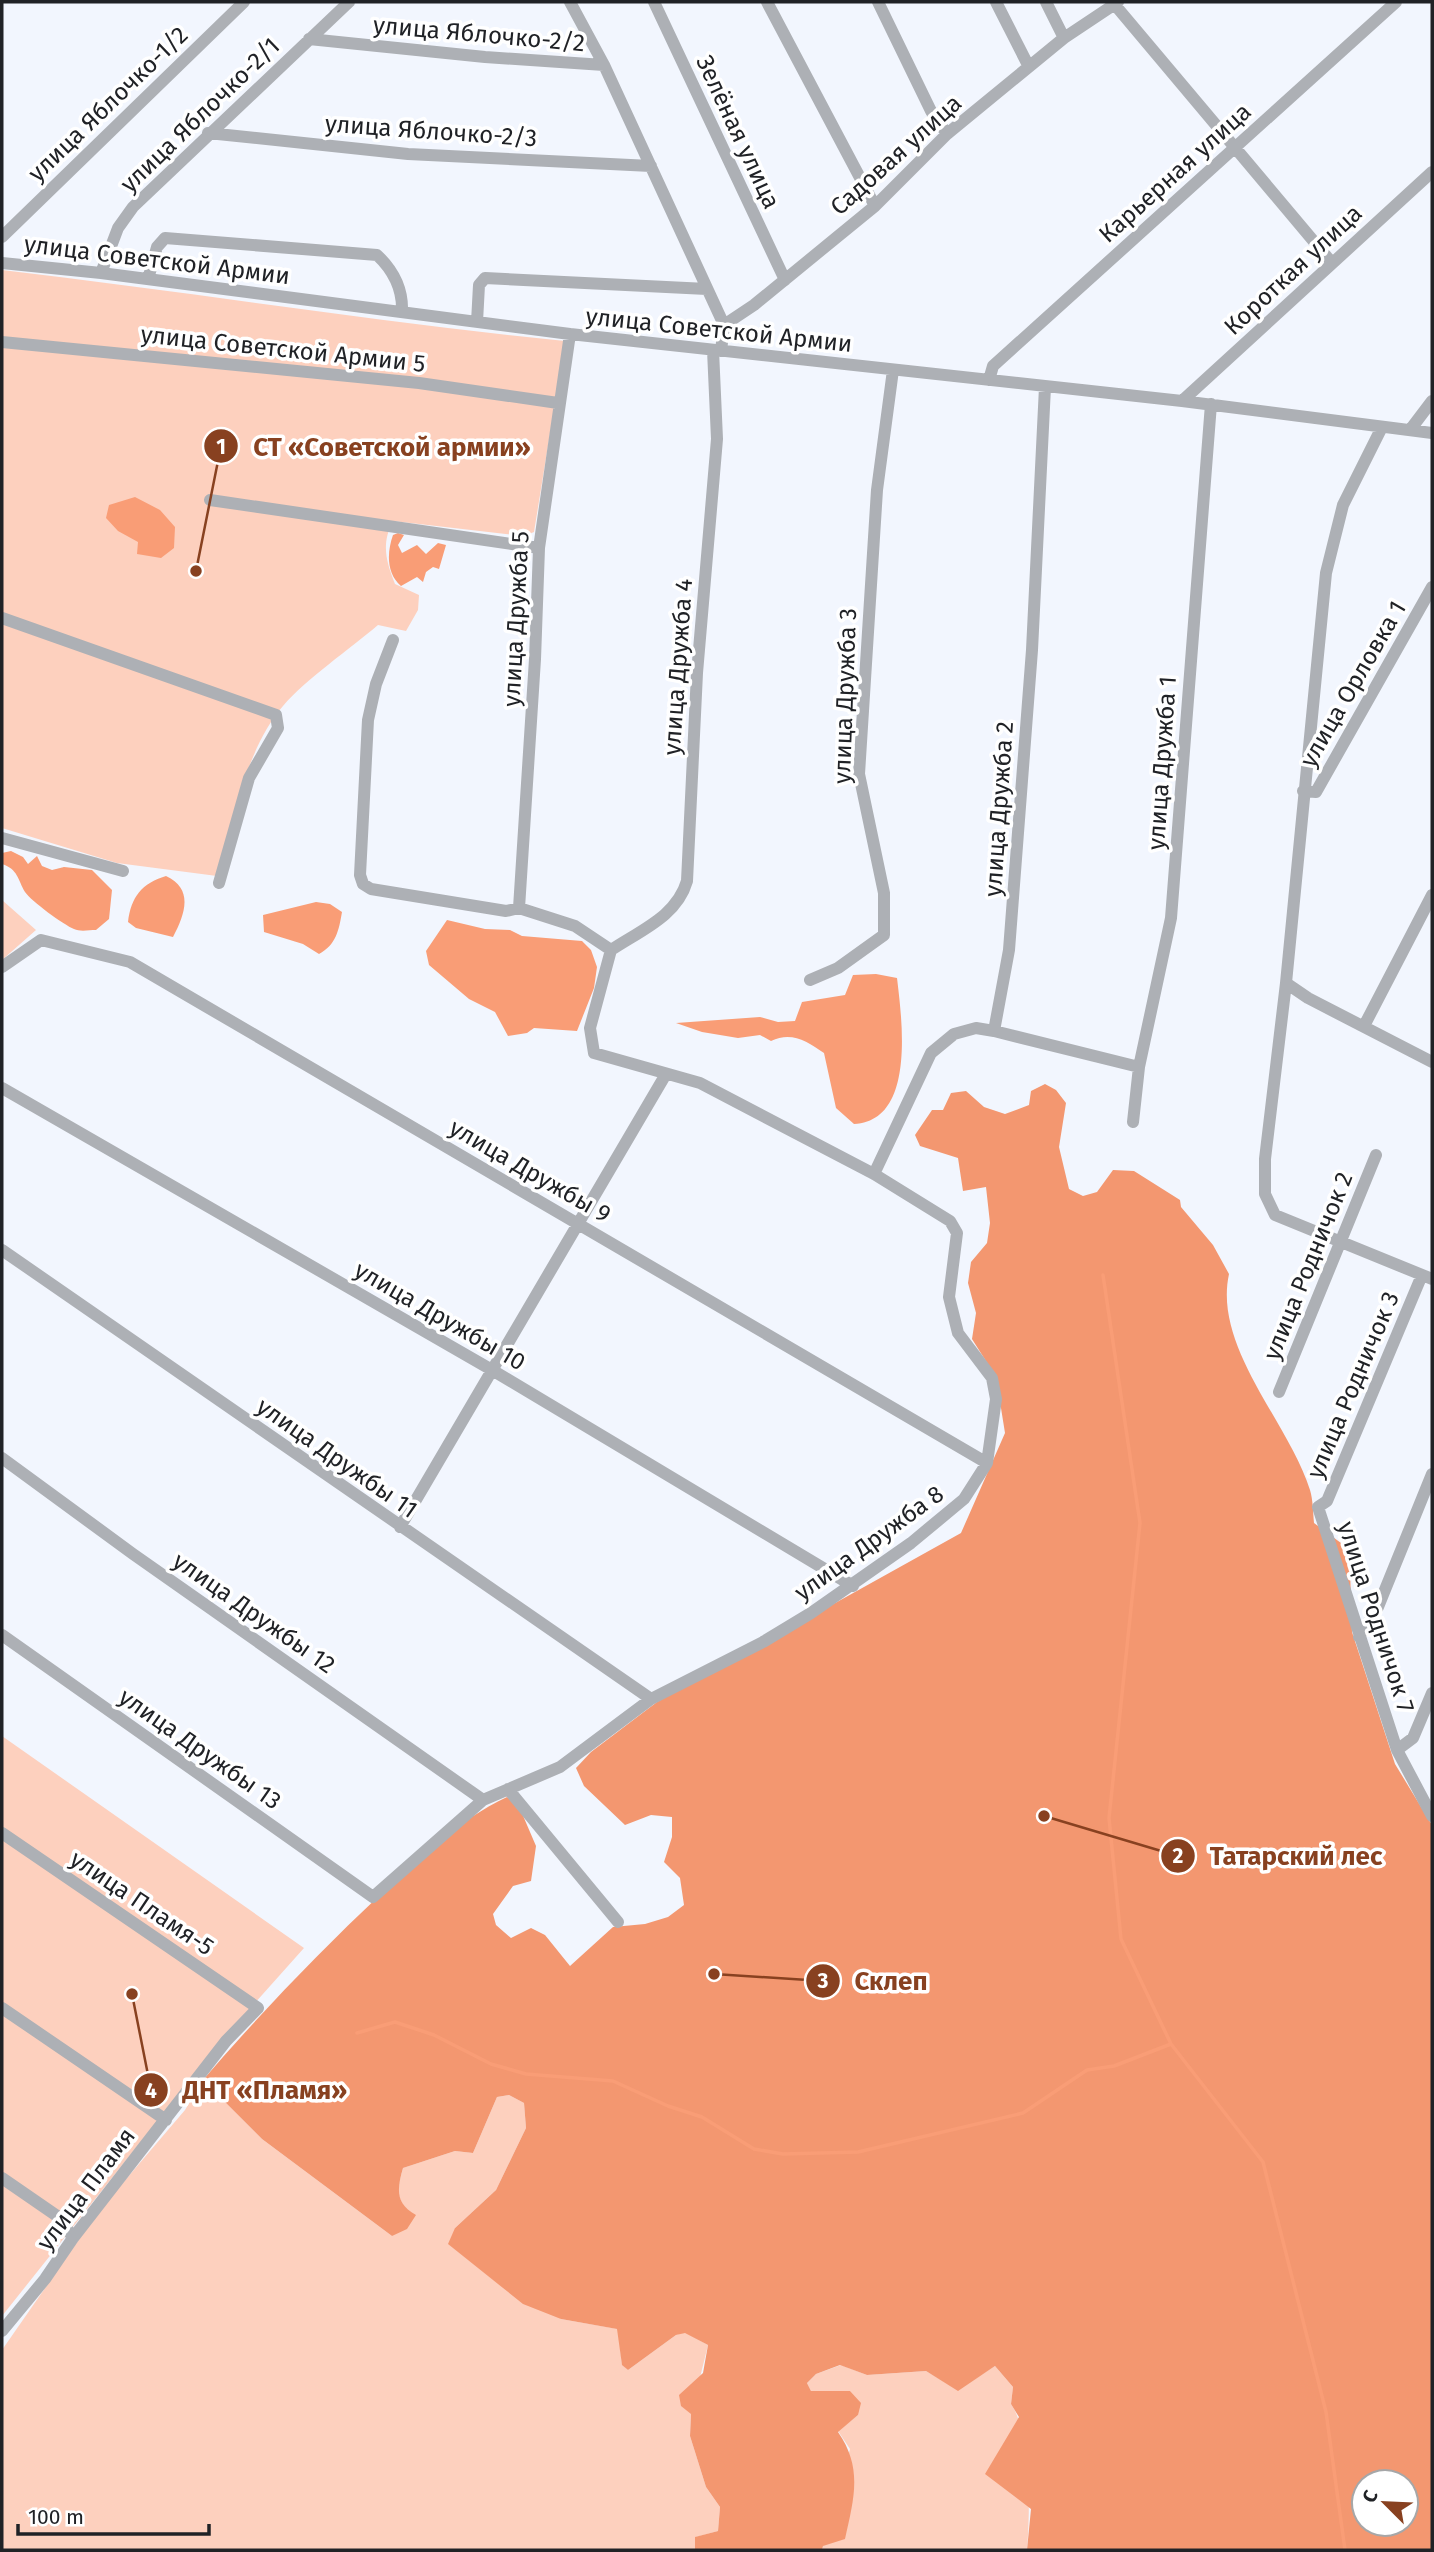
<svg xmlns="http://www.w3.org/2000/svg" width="1434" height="2552" viewBox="0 0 1434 2552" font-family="'Fira Sans',sans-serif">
<rect width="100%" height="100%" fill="#f2f6fe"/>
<path fill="#fdd0be" d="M 2,270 C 190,292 376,322 565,341 L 534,532 L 524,536 L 393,521 C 381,544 386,561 395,584 L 419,595 L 418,610 L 406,631 L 378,625 C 351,648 305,680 283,706 C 245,750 234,821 217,876 L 117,863 L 2,828 Z
M 2,900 L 36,930 L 2,960 Z
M 2,1736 L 304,1948 L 221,2041 L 2,2316 Z
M 203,2080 L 262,2139 L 392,2236 L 404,2208 L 397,2191 L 403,2168 L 455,2151 L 473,2153 L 497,2097 L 509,2095 L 524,2103 L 526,2128 L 496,2190 L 455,2228 L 561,2319 L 618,2329 L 622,2364 L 628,2370 L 676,2335 L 685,2332 L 708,2345 L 691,2414 L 690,2436 L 706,2487 L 720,2507 L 718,2531 L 696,2537 L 695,2550 L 2,2550 L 2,2350 L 98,2212 L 185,2110 Z
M 841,2365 L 867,2375 L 926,2371 L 958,2390 L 995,2366 L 1013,2387 L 1011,2404 C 1032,2435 1030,2513 1027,2550 L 822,2550 L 850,2449 L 838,2431 L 858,2415 L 850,2391 L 811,2391 L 807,2383 L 816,2374 Z"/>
<path fill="#f39770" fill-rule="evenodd" d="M 1045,1084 L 1056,1090 L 1066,1103 L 1059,1147 L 1069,1189 L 1083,1196 L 1097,1192 L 1113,1170 L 1134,1171 L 1180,1200 L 1181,1207 L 1213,1245 L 1229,1274 C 1213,1347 1289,1423 1310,1490 C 1313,1500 1313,1512 1314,1523 L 1345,1546 L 1350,1569 L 1352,1632 L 1395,1764 L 1432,1825 L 1432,2550 L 1027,2550 L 1031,2509 L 985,2474 L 1019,2417 L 1011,2404 L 1013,2387 L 995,2366 L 958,2391 L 926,2371 L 867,2375 L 840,2365 L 816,2374 L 807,2383 L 811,2391 L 850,2391 L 861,2403 L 858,2415 L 838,2432 C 863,2468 854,2498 845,2539 L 823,2546 L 822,2550 L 695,2550 L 695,2537 L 718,2531 L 720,2507 L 706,2487 L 690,2436 L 691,2414 L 681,2406 L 679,2395 L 703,2373 L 708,2345 L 685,2333 L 676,2335 L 628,2370 L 622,2365 L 617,2329 L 561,2319 L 523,2304 L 448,2244 L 455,2228 L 496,2190 L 526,2128 L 524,2103 L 509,2095 L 497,2097 L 473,2153 L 455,2151 L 403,2168 C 397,2189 395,2203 416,2215 L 407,2229 L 392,2236 L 262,2139 L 203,2080 C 259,2015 318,1953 381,1894 C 420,1858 458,1820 507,1797 L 518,1804 L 536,1846 L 531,1881 L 513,1886 L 493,1914 L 496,1925 L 511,1938 L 531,1928 L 545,1935 L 570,1966 L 613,1927 L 645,1924 L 668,1917 L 684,1905 L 680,1878 L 664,1862 L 672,1837 L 672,1817 L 651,1815 L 625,1825 L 584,1786 L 576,1768 L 591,1752 L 657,1702 L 961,1533 L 1005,1433 L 996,1377 L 972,1339 L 976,1313 L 968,1283 L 971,1262 L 987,1243 L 990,1223 L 986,1187 L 963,1191 L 958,1158 L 920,1146 L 915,1135 L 932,1110 L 943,1110 L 951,1093 L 966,1091 L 984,1107 L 1005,1114 L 1029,1105 L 1031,1091 ZM 1364,2482 L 1406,2482 L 1406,2524 L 1364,2524 Z"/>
<path fill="#f99d76" d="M 135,497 L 160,510 L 175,527 L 174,548 L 161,558 L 137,554 L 138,542 L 118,531 L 106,518 L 109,505 Z
M 398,533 L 404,535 L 398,545 L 402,553 L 417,545 L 426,554 L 438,543 L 446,545 L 439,569 L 433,567 L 426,572 L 423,582 L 417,577 L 401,586 C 386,573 387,552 393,535 Z
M 11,851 L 23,857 L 28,864 L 37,856 L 42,866 L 52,870 L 64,867 L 92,870 L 112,890 L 109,919 L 96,930 C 89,930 80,932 74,929 C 64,925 31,901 25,892 C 18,880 18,869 2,864 L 2,853 Z
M 166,876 C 194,889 185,914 173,937 L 136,928 L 128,922 C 131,897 142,883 166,876 Z
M 316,902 L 330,904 L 342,912 C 339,930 336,945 319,954 L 303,944 L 264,932 L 263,915 Z
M 447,920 L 485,929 L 510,930 L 522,936 L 582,941 L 591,950 L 597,967 L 594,988 L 577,1031 L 534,1028 L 527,1033 L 508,1036 L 495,1012 L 469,999 L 429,965 L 426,951 Z
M 876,974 L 897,978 C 902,1020 916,1121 854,1124 L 836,1108 L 824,1053 C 807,1041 791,1031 771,1041 L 760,1035 L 738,1038 L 702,1032 L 676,1023 L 760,1017 L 778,1022 L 795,1021 L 802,1002 L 845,995 L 853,975 Z"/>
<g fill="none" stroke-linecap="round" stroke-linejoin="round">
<path stroke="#f99d76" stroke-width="3.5" d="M 1103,1275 L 1140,1523 L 1109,1818 L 1121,1939 L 1171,2044
M 357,2033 L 395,2022 L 434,2035 L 491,2064 L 526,2074 L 613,2081 L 668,2106 L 702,2117 L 754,2149 L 783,2154 L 858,2152 L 1023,2113 L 1087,2070 L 1114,2066 L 1171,2044 L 1263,2162 L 1326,2412 L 1345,2550"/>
<path stroke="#adb0b5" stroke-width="12" d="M 570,2 L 604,65 L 724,325
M 654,2 L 785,280
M 767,2 L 875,206
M 878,2 L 931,111 L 947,134
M 996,2 L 1029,67
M 1046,2 L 1064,38
M 1115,5 L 1332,263
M 309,39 L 485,57 L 604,65
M 208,133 L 408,154 L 651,166
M 2,237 L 244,2
M 2,263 L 101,273 L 570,334 L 1182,401 L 1432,433
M 101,273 L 118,228 L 133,207 L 349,2
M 148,279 L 157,247 L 165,238 L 377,255 C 394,271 403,289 402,312
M 477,322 L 479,285 L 485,278 L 707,289
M 2,342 L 419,383 L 558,403
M 721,351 L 724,325 L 754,305 L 875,206 L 947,134 L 1064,38 L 1118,2
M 989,380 L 993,366 L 1396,2
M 1182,401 L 1432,172
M 1382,427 L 1343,505 L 1326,573 L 1286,983 L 1265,1159 L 1265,1194 L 1275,1215 L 1432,1279
M 1410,430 L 1432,401
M 210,500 L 539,548
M 2,618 L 276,715 L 278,728 L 249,778 L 219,883
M 393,640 L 376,684 L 368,720 L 360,875 L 363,884 L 371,889 L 506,911 L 519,908
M 1303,791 L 1316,792 L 1432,587
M 2,838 L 123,871
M 519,908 L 535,659 L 539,548 L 570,334
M 519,908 L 575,926 L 611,950
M 611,950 C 641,930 677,916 687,881 L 697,673 L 717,439 L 713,350
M 2,967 L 41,940 L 130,962 L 987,1463
M 810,980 L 838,968 L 884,935 L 884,893 L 859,774 L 877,490 L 893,370
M 1286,983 L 1308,998 L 1432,1062
M 1364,1026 L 1432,895
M 994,1031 L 1139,1067
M 2,1088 L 492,1370 L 853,1586
M 1133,1122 L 1139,1067 L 1171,918 L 1211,404
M 874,1174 L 931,1053 L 954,1034 L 976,1028 L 994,1031 L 1009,950 L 1032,650 L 1045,387
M 2,1250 L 651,1699
M 1422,1275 L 1327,1501 L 1318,1507 L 1397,1750 L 1432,1816
M 1279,1392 L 1376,1155
M 2,1458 L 133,1554 L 483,1800
M 400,1527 L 666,1074
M 2,1635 L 373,1897 L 483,1800 L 560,1767 L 651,1699 L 763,1642 L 811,1613 L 911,1543 L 964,1499 L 987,1463 L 996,1399 L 992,1378 L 958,1333 L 949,1297 L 957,1233 L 950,1221 L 874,1174 L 700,1083 L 594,1053 L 590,1028 L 611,950
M 1359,1637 L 1378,1607 L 1432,1474
M 1397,1750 L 1413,1738 L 1432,1693
M 508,1789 L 618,1922
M 2,1833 L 258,2008 L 226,2041 L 73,2238 L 45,2279 L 2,2331
M 2,2008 L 166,2120
M 2,2178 L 60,2218 L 73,2238"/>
</g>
<g text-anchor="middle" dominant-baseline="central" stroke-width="7" stroke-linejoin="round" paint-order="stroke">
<g font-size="24" fill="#202226" stroke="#fff">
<text transform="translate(479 34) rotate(5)">улица Яблочко-2/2</text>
<text transform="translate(108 104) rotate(-44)">улица Яблочко-1/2</text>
<text transform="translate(200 115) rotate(-44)">улица Яблочко-2/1</text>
<text transform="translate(431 131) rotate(4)">улица Яблочко-2/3</text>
<text transform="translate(738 132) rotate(65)">Зелёная улица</text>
<text transform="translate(896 155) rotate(-42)">Садовая улица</text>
<text transform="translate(1175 173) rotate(-42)">Карьерная улица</text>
<text transform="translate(157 260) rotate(7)">улица Советской Армии</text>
<text transform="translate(1293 270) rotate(-43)">Короткая улица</text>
<text transform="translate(719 330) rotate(6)">улица Советской Армии</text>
<text transform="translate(283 349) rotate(6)">улица Советской Армии 5</text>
<text transform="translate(516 619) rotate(-87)">улица Дружба 5</text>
<text transform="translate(678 667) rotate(-86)">улица Дружба 4</text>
<text transform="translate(1353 684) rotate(-60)">улица Орловка 1</text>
<text transform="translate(845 696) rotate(-88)">улица Дружба 3</text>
<text transform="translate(1162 763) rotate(-86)">улица Дружба 1</text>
<text transform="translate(999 809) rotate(-86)">улица Дружба 2</text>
<text transform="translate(530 1171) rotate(30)">улица Дружбы 9</text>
<text transform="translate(1308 1266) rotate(-68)">улица Родничок 2</text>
<text transform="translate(440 1316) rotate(30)">улица Дружбы 10</text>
<text transform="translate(1353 1385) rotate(-67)">улица Родничок 3</text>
<text transform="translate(337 1458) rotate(35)">улица Дружбы 11</text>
<text transform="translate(869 1543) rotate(-36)">улица Дружба 8</text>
<text transform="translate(254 1613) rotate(35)">улица Дружбы 12</text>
<text transform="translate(1376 1617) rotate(72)">улица Родничок 7</text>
<text transform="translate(200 1749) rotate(35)">улица Дружбы 13</text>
<text transform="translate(142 1903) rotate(34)">улица Пламя-5</text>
<text transform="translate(86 2189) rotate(-53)">улица Пламя</text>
</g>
</g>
<path fill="none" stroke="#884120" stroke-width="2.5" d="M196 571L221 446M1044 1816L1178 1856M714 1974L823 1981M132 1994L151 2090"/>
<g fill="#884120" stroke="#fff" stroke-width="2.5">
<circle cx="196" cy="571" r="7"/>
<circle cx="1044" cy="1816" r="7"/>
<circle cx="714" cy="1974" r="7"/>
<circle cx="132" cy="1994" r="7"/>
<circle cx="221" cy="446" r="18"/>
<circle cx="1178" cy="1856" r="18"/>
<circle cx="823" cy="1981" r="18"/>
<circle cx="151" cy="2090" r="18"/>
</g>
<g font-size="21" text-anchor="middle" font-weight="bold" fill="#fff">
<text x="221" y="454">1</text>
<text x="1178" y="1863">2</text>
<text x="823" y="1988">3</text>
<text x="151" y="2098">4</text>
</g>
<g font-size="26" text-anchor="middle" font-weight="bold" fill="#884120" stroke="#fff" stroke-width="7" stroke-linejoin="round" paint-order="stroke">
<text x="392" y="456">СТ «Советской армии»</text>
<text x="1296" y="1865">Татарский лес</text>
<text x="891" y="1990">Склеп</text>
<text x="265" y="2099">ДНТ «Пламя»</text>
</g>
<rect width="1434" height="2552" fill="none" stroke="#202226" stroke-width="7"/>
<g transform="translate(1385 2503) rotate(294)"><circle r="33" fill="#ffffff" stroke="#a6a7a8" stroke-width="2"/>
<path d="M0-5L12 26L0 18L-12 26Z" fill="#884120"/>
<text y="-10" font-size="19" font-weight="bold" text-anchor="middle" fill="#202226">С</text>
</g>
<path d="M18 2524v10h191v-10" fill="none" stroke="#202226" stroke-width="3.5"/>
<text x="28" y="2524" font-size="21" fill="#202226" stroke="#ffffff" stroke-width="5" paint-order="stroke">100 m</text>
</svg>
